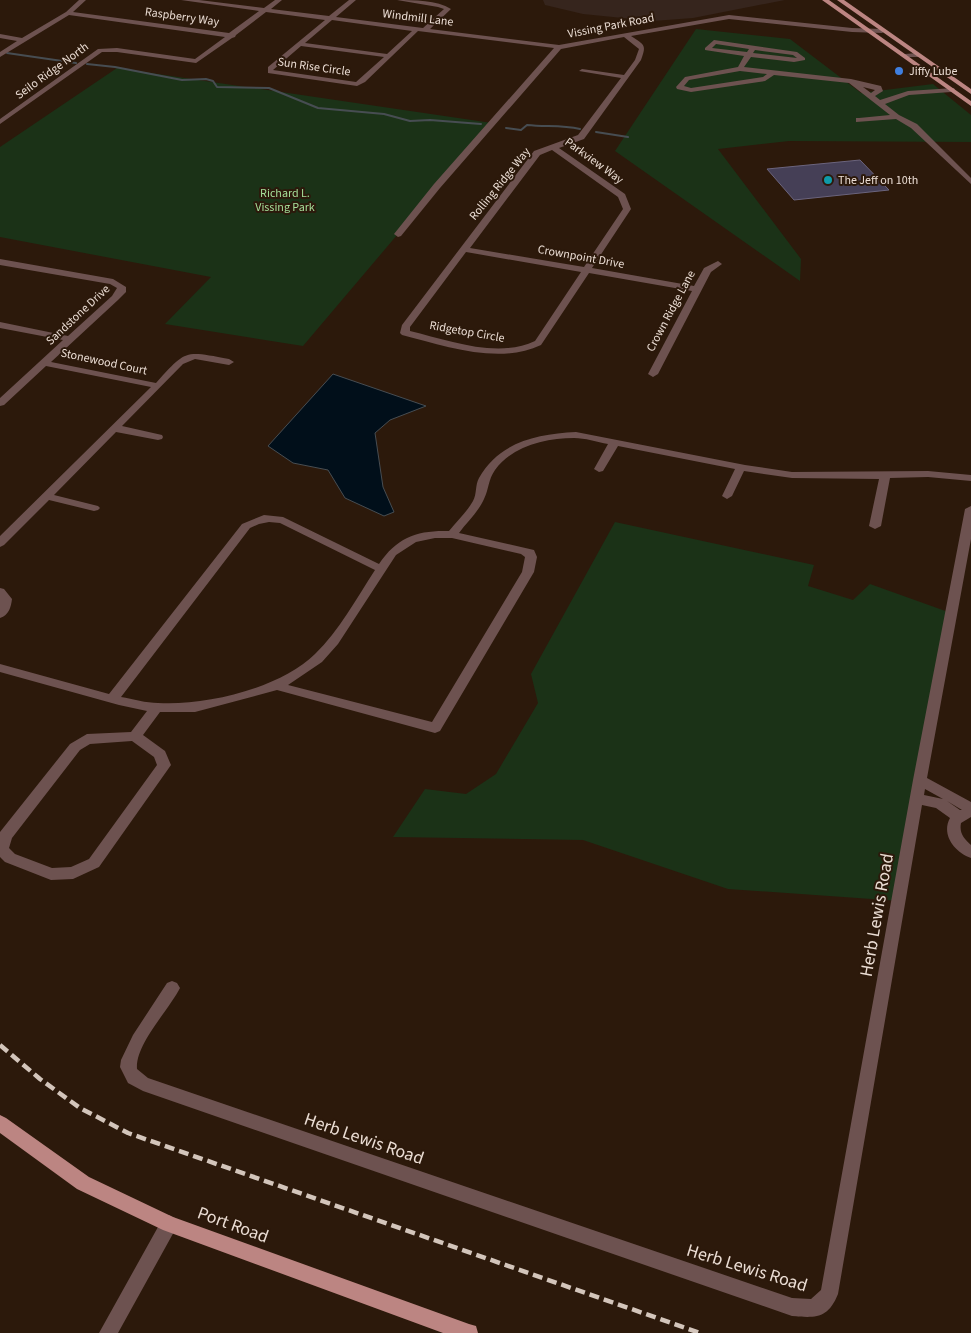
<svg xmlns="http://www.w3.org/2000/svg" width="971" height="1333" viewBox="0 0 971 1333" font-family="'Source Sans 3',sans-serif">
<rect width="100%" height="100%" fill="#2c190b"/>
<path fill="#36251d" d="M 543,0 L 785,0 L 693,18 L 653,21 L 583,14 L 545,5 Z"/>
<path fill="#1b3217" d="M 696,29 L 790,39 L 861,93 L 933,84 L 971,115 L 971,142 L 789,141 L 718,149 L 801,259 L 800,281 L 615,151 Z
M 117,68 L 492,123 L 303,346 L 165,324 L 211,277 L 0,237 L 0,147 Z
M 615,522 L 814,565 L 808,586 L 853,600 L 870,584 L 951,613 L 900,901 L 728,889 L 583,840 L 393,837 L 425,789 L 466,794 L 496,774 L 538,703 L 531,674 Z"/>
<path fill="#010f1a" stroke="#474d52" d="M 333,374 L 426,406 L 390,420 L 375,433 L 383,487 L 394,512 L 384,516 L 345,498 L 328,470 L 293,463 L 268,446 Z"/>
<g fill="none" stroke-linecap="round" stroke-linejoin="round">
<path stroke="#474d52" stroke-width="2" d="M 7,53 L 76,63
M 87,64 L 115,67 L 182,80 L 206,79 L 213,81 L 217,87 L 269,88 L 318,108 L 384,114 L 410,121 L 430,120 L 481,124
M 506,128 L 521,130 L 527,125 C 546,127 561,125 580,129
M 596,132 L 628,137"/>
</g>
<path fill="#453f56" stroke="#6b647d" d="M 860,160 L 889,190 L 794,200 L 767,169 Z"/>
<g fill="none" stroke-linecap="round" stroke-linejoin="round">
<path fill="#6d5250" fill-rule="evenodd" d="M 79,0 L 86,0 L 73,12 L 229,33 L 259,11 L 181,0 L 199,0 L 264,8 L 275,0 L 282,0 L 271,9 L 329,16 L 349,0 L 356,0 L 336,17 L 423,28 L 444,9 L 438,7 L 397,0 C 414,0 437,0 451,9 L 430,29 L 559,45 L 729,15 L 852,28 L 882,29 L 885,31 L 882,33 L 852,32 L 729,19 L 631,36 C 644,45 647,44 641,60 L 584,139 L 559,148 L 625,194 L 631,209 L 592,268 L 694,286 L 704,268 L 718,261 L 722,264 L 711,272 L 658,374 L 653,377 L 648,374 L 692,291 L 589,273 L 541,345 C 499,365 445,346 402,335 L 400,333 L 402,325 L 534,151 L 578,135 L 621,78 L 579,71 L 582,69 L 624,75 L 635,60 L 639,49 L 624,37 L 561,49 L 440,188 L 401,236 L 398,237 L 394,234 L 434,184 L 554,48 L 418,31 L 365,82 L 357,86 L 268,73 L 268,67 L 325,20 L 266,12 L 236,35 L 235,37 L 232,38 L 196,63 L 117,52 L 102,52 L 0,124 L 0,119 L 98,49 L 117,48 L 195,59 L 225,37 L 69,15 L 0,57 L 0,52 L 17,41 L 0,38 L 0,34 L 22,38 L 66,12 ZM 332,20 L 412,31 L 387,54 L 305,43 ZM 301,46 L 384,57 L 356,82 L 273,70 ZM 552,150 L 618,197 L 623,209 L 584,267 L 470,248 L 540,155 ZM 466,252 L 581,272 L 535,341 C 497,359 448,340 410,331 L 410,327 Z
M 714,40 L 797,52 L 805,58 L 805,60 L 794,62 L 751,57 L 744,67 L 851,79 L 881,86 L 883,91 L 875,96 L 880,100 L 908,91 L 954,88 L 955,90 L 951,92 L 909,95 L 885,104 L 899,115 L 917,124 L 971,178 L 971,184 L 911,128 L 896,119 L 856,122 L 856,118 L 859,118 L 890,115 L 849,83 L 774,75 L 765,81 L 691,92 L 677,89 L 676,87 L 685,77 L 738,67 L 744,56 L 705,50 L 705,48 ZM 716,44 L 749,49 L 747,52 L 712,48 ZM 755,50 L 793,55 L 797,58 L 753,53 ZM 740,71 L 767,74 L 763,77 L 691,88 L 684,86 L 689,80 ZM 863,87 L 875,90 L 871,93 Z
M 905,54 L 918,53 L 921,55 L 918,57 L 903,57 L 902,56 Z
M 0,259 L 113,279 L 126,287 L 126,292 L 118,300 L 51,362 L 156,383 C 187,349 184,351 229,359 L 234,362 L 229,365 L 195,359 L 183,364 L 122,426 L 162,435 L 163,437 L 162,439 L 158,440 L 116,432 L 54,495 L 98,506 L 100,508 L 98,510 L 94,511 L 49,500 L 4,545 L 0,547 L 0,536 L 151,387 L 46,366 L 4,405 L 0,406 L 0,398 L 63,340 L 0,328 L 0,322 L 68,336 L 112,296 L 117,288 L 110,284 L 0,265 Z
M 576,432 L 745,465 L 792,472 L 928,471 L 971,475 L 971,481 L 928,477 L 890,478 L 881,526 L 875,529 L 869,526 L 879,479 L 792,478 L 744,471 L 732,496 L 727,499 L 722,496 L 735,469 L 618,446 L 603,471 L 599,472 L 594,469 L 608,444 C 597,442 585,438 574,438 C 546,438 512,446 495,470 C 488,480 489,489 484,499 C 479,511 467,522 459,533 L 534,550 L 537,557 L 534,572 L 440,731 L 435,733 L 277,690 L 195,712 L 160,712 L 143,735 L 165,751 L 171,765 L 99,867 L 73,879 L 51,880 L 5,862 L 0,857 L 0,832 L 70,744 L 87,734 L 131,732 L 147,711 L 119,705 L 0,672 L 0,664 L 109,694 L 242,524 L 264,515 L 283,517 L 379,564 C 397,537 418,530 449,531 C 457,521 467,512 473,501 C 477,494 475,485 479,478 C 499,442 537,434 576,432 ZM 269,522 L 280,523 L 375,570 C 356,599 339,631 315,654 C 281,688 205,706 158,703 C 146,703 133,699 121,697 L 250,528 L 259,524 ZM 435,538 L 452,538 L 521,554 L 525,557 L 522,572 L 432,722 L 288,685 L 322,662 L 338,644 L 396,555 L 416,542 ZM 132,741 L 154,757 L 157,765 L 89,859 L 71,867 L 52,868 L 15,854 L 9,848 L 12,838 L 80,750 L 90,744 Z
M 971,506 L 971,539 L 927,778 L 971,802 L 971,817 L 961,823 C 959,833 964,839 971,845 L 971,858 C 954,852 941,834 950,818 L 936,808 L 922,805 L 838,1294 C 828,1319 815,1318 792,1316 L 143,1091 L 128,1083 L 120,1067 L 121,1060 L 133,1035 L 167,983 L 172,981 L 177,983 L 180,988 C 169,1010 135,1044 137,1069 L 148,1078 L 792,1298 L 811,1299 L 821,1290 L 913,780 L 965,509 ZM 925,789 L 943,799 L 924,795 ZM 947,801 L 962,810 L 960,810 Z
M 0,588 L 4,589 L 12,599 C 11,607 9,615 0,618 Z
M 169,1215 L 175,1218 L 178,1224 L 175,1230 L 118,1333 L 99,1333 L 163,1218 Z"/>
<path fill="#bc8582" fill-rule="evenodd" d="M 822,0 L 829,0 L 971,101 L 971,106 Z
M 837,0 L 844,0 L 971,89 L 971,94 Z
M 0,1115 L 6,1118 L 89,1177 L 173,1217 L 469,1324 L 476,1326 L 478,1333 L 443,1333 L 163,1230 L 77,1189 L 0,1133 Z"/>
<path stroke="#d3c5bb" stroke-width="4.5" stroke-dasharray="10 5" stroke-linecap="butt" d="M 0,1045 L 40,1079 L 80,1108 L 128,1133 L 700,1333"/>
</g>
<circle fill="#3f7fe0" stroke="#2c190b" stroke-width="2" cx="899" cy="71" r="5"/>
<circle fill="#0f9aa8" stroke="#2c190b" stroke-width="2" cx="828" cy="180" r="5"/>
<g text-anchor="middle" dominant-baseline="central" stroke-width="4" stroke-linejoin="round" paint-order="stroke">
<g font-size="12" fill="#ebddd4" stroke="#2c190b">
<text transform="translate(182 17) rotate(8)">Raspberry Way</text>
<text transform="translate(418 18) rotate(7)">Windmill Lane</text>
<text transform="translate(611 26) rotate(-11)">Vissing Park Road</text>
<text transform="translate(314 67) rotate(8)">Sun Rise Circle</text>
<text transform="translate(52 71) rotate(-36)">Seilo Ridge North</text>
<text transform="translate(594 161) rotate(36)">Parkview Way</text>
<text transform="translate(500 184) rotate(-51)">Rolling Ridge Way</text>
<text transform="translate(581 257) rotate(10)">Crownpoint Drive</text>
<text transform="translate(671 311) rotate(-62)">Crown Ridge Lane</text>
<text transform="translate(78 315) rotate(-43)">Sandstone Drive</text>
<text transform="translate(467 332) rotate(10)">Ridgetop Circle</text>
<text transform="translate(104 362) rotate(12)">Stonewood Court</text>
</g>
<g font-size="12" fill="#ebddd4" stroke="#2c190b" text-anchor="start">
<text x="909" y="71">Jiffy Lube</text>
<text x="838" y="180">The Jeff on 10th</text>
</g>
<g font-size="12" fill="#a5df9a" stroke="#2c190b">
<text x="285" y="193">Richard L.<tspan x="285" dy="14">Vissing Park</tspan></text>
</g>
<g font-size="18" fill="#ebddd4" stroke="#2c190b">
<text transform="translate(877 915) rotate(-80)">Herb Lewis Road</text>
<text transform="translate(364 1139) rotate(19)">Herb Lewis Road</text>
<text transform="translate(233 1225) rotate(20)">Port Road</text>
<text transform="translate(747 1268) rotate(17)">Herb Lewis Road</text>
</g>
</g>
</svg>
